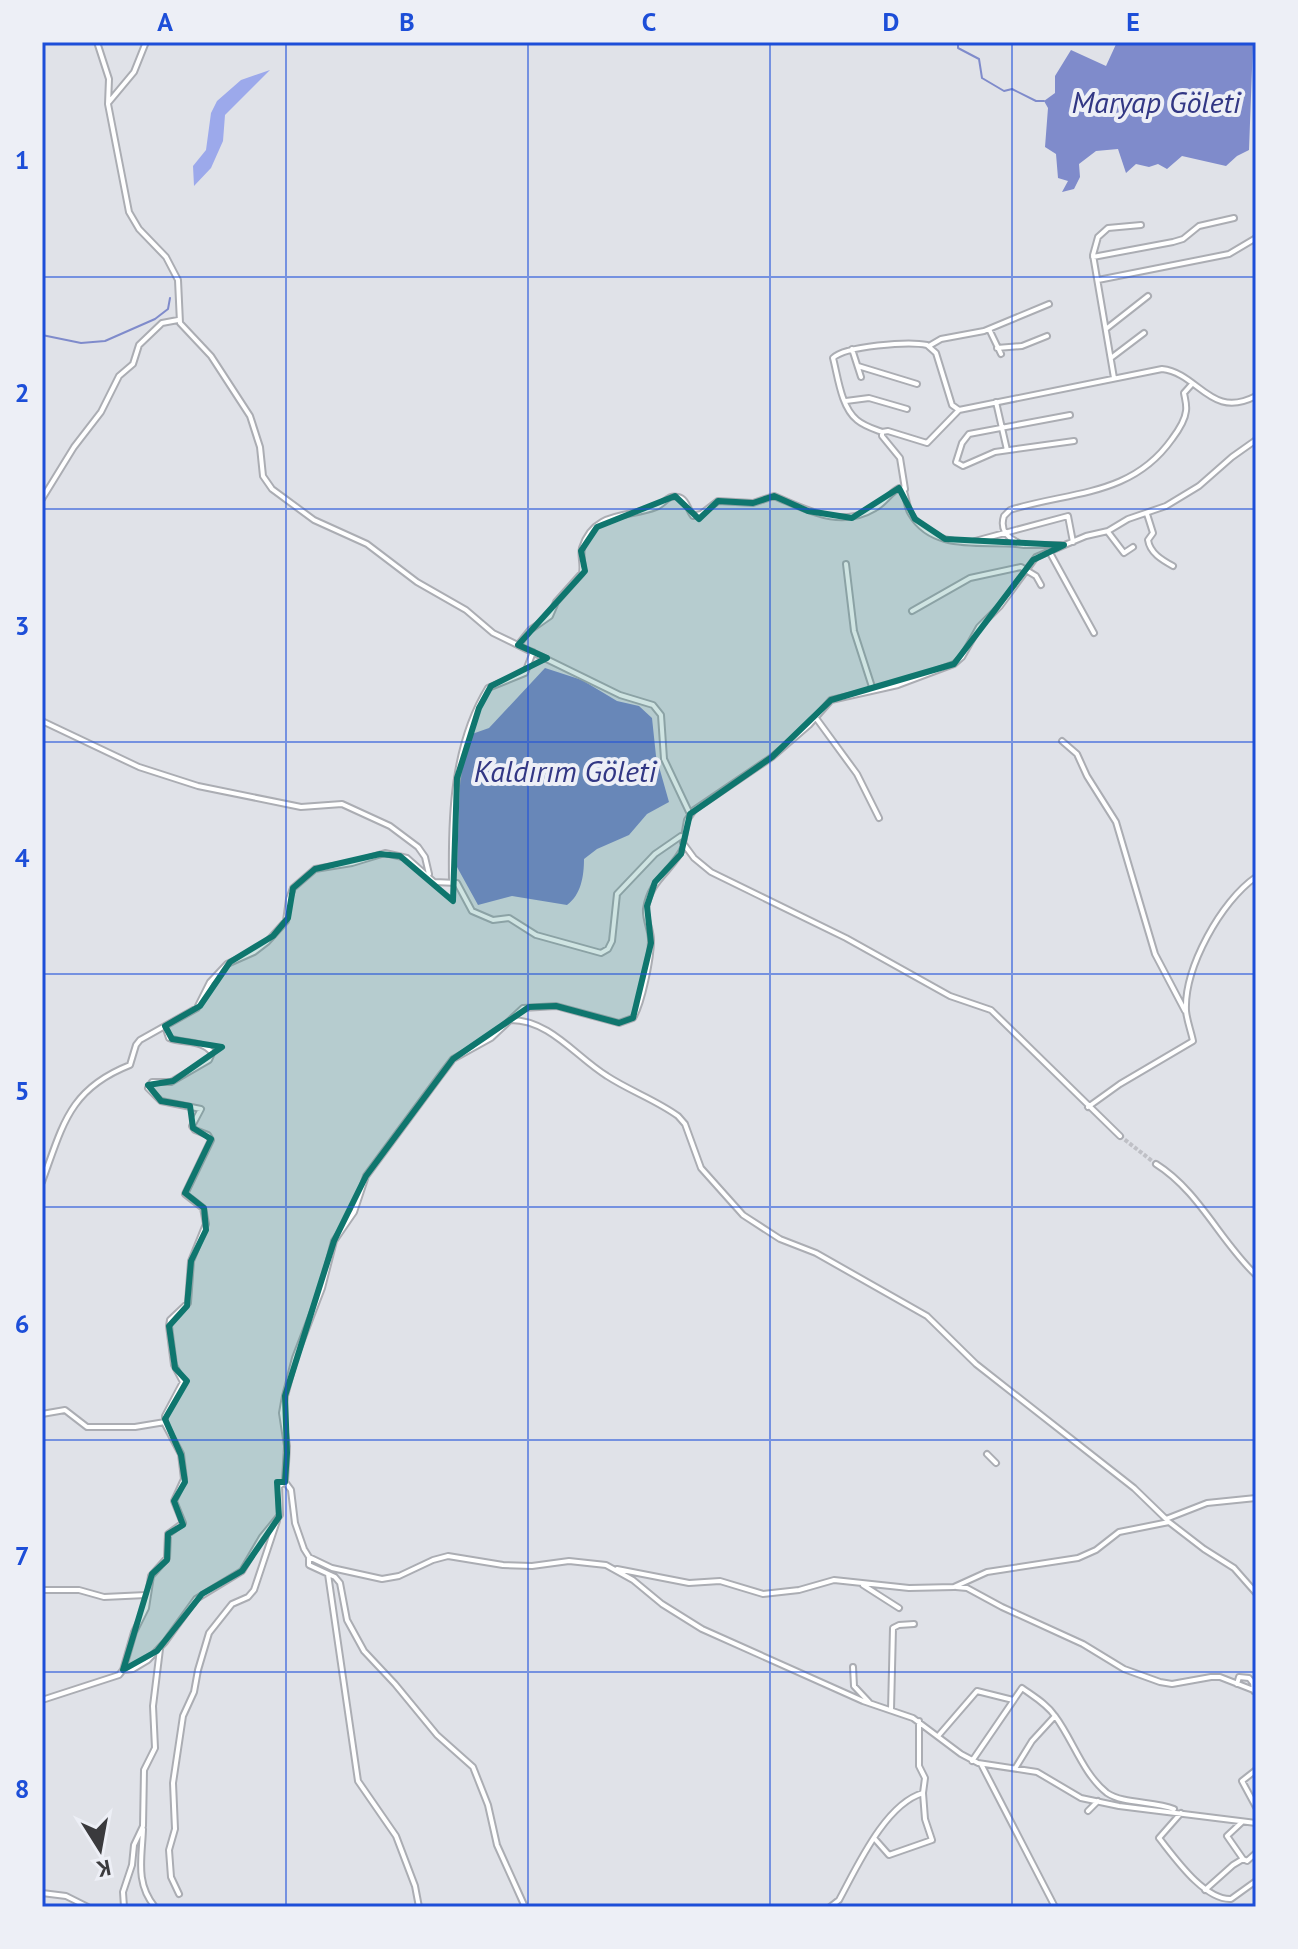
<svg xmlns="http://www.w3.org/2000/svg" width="1298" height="1949" viewBox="0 0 1298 1949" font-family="'PT Sans',sans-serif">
<rect width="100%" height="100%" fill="#e0e2e8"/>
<path fill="#9ca9eb" d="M 270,70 L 225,115 L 223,141 L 211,168 L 194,186 L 193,166 L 206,150 L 211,113 L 217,101 L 241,80 Z"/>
<path fill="#7f8bcb" d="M 1117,42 L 1253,42 L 1249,150 L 1237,156 L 1226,166 L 1182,156 L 1167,169 L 1158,164 L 1149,167 L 1136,164 L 1126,173 L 1118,149 L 1096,151 L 1079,164 L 1080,177 L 1074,189 L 1062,192 L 1068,181 L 1058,178 L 1056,154 L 1045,147 L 1048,108 L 1044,101 L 1055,93 L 1055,76 L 1071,50 L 1106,66 Z
M 545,668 L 582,680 L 617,701 L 639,706 L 652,718 L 656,756 L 669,802 L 647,814 L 629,835 L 597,849 L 584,859 C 584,876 581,895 567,905 L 512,896 L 478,905 L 457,867 L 460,776 L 472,734 L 489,728 Z"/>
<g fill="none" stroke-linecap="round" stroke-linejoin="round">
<path stroke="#7f8bcb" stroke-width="2" d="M 958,42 L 958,48 L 979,59 L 982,78 L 1004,91 L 1012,89 L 1036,101 L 1044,101
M 42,335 L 81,343 L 105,341 L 155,319 L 168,309 L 170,298"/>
<path stroke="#bfc0c6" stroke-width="4" stroke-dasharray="4 2" stroke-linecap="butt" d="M 1120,1136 L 1156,1164"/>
<g stroke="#abadb3" stroke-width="8">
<path id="minor" d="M 97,42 L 109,79 L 108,104 L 129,212 L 139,229 L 166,257 L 178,280 L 180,323 L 211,356 L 250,416 L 260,447 L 263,476 L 272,489 L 314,520 L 367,544 L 417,582 L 466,610 L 493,633 L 620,695 L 653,705 L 661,715 L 664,759 L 690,814
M 109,102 L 134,72 L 146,42
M 1093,257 L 1173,242 L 1183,239 L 1199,226 L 1234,218
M 1098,280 L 1229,254 L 1256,238
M 989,329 L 1001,354
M 1106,329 L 1148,296
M 929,346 L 941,339 L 984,331 L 1049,304
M 997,348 L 1022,346 L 1047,336
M 852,349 L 861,377
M 1111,358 L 1144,333
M 858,366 L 917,384
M 1114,378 L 1093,255 L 1098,237 L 1108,228 L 1141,225
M 846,401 L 869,398 L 907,409
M 996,402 L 1007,450
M 1070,415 L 969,434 L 962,443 L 956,462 L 963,466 L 995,452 L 1074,441
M 882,432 C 874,429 864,426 857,420 C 841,407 838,377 833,358 C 845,346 909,341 927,345 L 936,353 L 952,405 L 959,410
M 905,489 L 900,458 L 882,436 L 882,432 L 888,431 L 927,443 L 959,410 L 1162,369 C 1199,373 1210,420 1256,396
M 42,499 L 74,447 L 101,412 L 119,376 L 133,364 L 139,345 L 162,323 L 178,320
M 1147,514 L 1153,533 L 1148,540 C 1150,553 1162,560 1173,566
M 1108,532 L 1124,553 L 1133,547
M 975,541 L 1068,516 L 1073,542
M 1017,542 C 1006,537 1000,528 1004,516 L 1010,510 C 1070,491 1131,497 1172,439 C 1178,431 1185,421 1186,411 C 1187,405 1185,399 1184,393 L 1192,384
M 1026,545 L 1061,545
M 1049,551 L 1094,633
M 846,564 L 854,631 L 873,690
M 912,611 L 970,578 L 1021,567 L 1036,576 L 1041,585
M 518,645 L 530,630 L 550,616 L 556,602 L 582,573 C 584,564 580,556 582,548 C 594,510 628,518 656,507 C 664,504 668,494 678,497 C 687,499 688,510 693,516 L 701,514 L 718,501 L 753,503 L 774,496 C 808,510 840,529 875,508 C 885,503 889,493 899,488 L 903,489 C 907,498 906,506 911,514 C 935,554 987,539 1024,545
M 816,718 L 857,774 L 879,818
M 42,721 L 139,767 L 198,786 L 301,807 L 342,804 L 390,826 L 418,847 L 425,857 L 429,874
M 1062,741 L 1077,754 L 1087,776 L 1116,822 L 1155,954 L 1185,1011
M 452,881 C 451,816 453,745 488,688 L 525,673 L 533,652
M 511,1020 C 550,1020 576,1057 607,1076 C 630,1091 656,1100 678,1116 L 685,1124 L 701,1168 L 743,1215 L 780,1239 L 816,1253 L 927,1316 L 976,1364 L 1134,1488 L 1166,1519
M 1088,1107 L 1120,1084 L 1193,1041 C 1191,1031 1187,1021 1186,1011 C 1184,968 1221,901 1256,877
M 1120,1136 L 991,1010 L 950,996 L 846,938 L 711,872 L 694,858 L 683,843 L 687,820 L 694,810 L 772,757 L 809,725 L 831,700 L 898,685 L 954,664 L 962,657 L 979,627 L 1000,606 L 1036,557 L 1086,536 L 1108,531 L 1128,519 L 1166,506 L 1199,486 L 1232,457 L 1256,440
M 1156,1164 C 1199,1191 1220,1241 1256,1275
M 42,1182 C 63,1125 69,1089 130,1065 L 136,1045 L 140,1040 L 197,1008 L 210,982 L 227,964 L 254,952 L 267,942 L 286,921 L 289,899 L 293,888 L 315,869 L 352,863 L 385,853 L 407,858 L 434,882 L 457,883 L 472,911 L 493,920 L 509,918 L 536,935 L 601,953 L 608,949 L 612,941 L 617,894 L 655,854 L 681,836
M 42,1414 L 65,1410 L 87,1427 L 135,1427 L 165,1422
M 987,1454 L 996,1463
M 285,1481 L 287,1446 L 282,1413 L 285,1396 L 295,1358 L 322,1288 L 334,1241 L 354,1212 L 366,1176 L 440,1076 L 453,1059 L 491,1038 L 523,1008 L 556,1006 L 619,1023 L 633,1018 C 642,1003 651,958 651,940 C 651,930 645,919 646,909 C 650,879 673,871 684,846
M 1166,1519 L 1207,1503 L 1256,1498
M 309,1557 L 309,1565 L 335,1577 L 340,1583 L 347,1620 L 364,1651 L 395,1684 L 437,1735 L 473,1767 L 488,1805 L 497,1845 L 525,1907
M 617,1569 L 689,1583 L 720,1581 L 763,1594 L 799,1590 L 834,1580 L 909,1588 L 954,1587 L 987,1572 L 1078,1558 L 1096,1550 L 1119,1532 L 1169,1522 L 1204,1549 L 1234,1568 L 1256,1593
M 328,1574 L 358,1781 L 396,1836 L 415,1886 L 419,1907
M 863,1585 L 899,1608
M 956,1587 L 967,1588 L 1002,1607 L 1083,1644 L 1124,1669 L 1160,1682 L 1172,1684 L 1211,1677 L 1220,1677 L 1256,1691
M 42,1590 L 79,1590 L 104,1597 L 146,1595
M 853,1667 L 854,1686 L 869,1702
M 123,1670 L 134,1632 L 146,1608 L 151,1576 L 167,1558 L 168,1534 L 183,1523 L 174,1501 L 184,1479 L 181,1454 L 165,1424 L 165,1416 L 183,1382 L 174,1365 L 169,1326 L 170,1320 L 188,1303 L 191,1261 L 206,1224 L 203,1208 L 185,1194 L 211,1140 L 208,1135 L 195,1130 L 192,1126 L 201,1109 L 161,1101 L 148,1088 L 152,1082 L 171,1082 L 209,1060 L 212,1053 C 202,1039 184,1044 169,1038 L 165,1026
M 1237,1684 L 1239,1677 L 1249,1678 L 1253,1683 L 1254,1691
M 42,1700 L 119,1675 L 123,1670 L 133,1669 L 148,1660 L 165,1642 L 196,1599 L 242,1571 L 262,1537 L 280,1515 L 279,1486 L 285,1482 L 291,1490 L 295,1523 L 304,1549 L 309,1557 L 332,1568 L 382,1579 L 399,1576 L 433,1560 L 448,1556 L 503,1565 L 532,1566 L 569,1561 L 606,1565 L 633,1580 L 662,1604 L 702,1629 L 863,1701 L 913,1718 L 961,1754 L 978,1763 L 1037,1772 L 1081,1798 L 1119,1806 L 1256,1823
M 891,1710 L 893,1628 L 899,1625 L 914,1624
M 939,1735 L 977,1691 L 1013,1700
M 972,1761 L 1022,1688 C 1033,1696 1047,1704 1055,1716 C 1073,1740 1083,1774 1107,1793 C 1123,1804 1155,1801 1174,1809
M 981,1764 L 1055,1907
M 1016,1767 L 1032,1741 L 1055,1716
M 1256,1770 L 1242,1781 L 1256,1807
M 1088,1811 L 1098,1801
M 1181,1813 L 1159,1838 C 1175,1858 1204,1900 1231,1899 L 1256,1881
M 1242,1822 L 1227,1836 L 1243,1859
M 143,1829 C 142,1858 135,1883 155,1907
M 874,1838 L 889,1855 L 932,1840 L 925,1819 L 923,1793
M 1205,1890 L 1233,1865 L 1243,1859 L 1247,1861 L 1256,1853
M 42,1893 L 66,1896 L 88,1907
M 179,1894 L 171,1877 L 169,1850 L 175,1829 L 173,1783 L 183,1716 L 194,1692 L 198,1670 L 209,1633 L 232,1604 L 248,1597 L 254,1590 L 277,1521
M 124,1907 L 123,1892 L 132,1865 L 134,1845 L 143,1826 L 144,1770 L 155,1748 L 153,1706 L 160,1649
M 830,1907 L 839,1900 C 857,1867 885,1804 923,1793 L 925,1778 L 919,1766 L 919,1721"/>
</g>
<use href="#minor" stroke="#fff" stroke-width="4"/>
</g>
<path fill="#0f766e" fill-opacity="0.2" stroke="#0f766e" stroke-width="6" stroke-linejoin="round" d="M 899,488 L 915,519 L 945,539 L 1064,545 L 1033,560 L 954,664 L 831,700 L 772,757 L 690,814 L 681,854 L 655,882 L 647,906 L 651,943 L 633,1018 L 619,1023 L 556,1006 L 529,1007 L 453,1059 L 366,1176 L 334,1241 L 285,1396 L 287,1453 L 285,1482 L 277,1482 L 279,1517 L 242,1571 L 202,1594 L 157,1651 L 123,1670 L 152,1574 L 167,1560 L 168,1534 L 183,1525 L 174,1501 L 185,1482 L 181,1455 L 165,1419 L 187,1381 L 175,1368 L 169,1326 L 187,1306 L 191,1261 L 206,1230 L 204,1208 L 185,1193 L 211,1139 L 193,1128 L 190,1106 L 161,1101 L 148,1085 L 173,1081 L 222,1047 L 172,1039 L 165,1026 L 200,1006 L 230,962 L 273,936 L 288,918 L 293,888 L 315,869 L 380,854 L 400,856 L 453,901 L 457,778 L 479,708 L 491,686 L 547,658 L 518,645 L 585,571 L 581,551 L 597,527 L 675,496 L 699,519 L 718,501 L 753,503 L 774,496 L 808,511 L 852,518 Z"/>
<path fill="none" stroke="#1d4ed8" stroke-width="2" stroke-opacity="0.55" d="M 286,42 L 286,1907M 528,42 L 528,1907M 770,42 L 770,1907M 1012,42 L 1012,1907M 42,277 L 1256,277M 42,509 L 1256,509M 42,742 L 1256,742M 42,974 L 1256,974M 42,1207 L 1256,1207M 42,1440 L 1256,1440M 42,1672 L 1256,1672"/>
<g text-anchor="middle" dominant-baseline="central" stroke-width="8" stroke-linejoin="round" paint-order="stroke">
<g font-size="30" font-style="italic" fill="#323784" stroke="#edeff6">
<text x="1156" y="101">Maryap Göleti</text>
<text x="565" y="770">Kaldırım Göleti</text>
</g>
</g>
<rect width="1298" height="1949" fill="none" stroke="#edeff6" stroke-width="88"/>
<g transform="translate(100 1849) rotate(169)" stroke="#edeff6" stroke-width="6" paint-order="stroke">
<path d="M0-6L14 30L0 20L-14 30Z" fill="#3a3a3d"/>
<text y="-12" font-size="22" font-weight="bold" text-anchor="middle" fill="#3a3a3d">K</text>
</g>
<rect x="44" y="44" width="1210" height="1861" fill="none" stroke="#1d4ed8" stroke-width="3"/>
<g font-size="26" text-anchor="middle" font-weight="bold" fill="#1d4ed8">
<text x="165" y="31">A</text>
<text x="407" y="31">B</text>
<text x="649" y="31">C</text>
<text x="891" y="31">D</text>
<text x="1133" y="31">E</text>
<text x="22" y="169">1</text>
<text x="22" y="402">2</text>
<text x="22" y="635">3</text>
<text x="22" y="867">4</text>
<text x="22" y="1100">5</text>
<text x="22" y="1333">6</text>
<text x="22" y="1565">7</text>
<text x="22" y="1798">8</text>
</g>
</svg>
